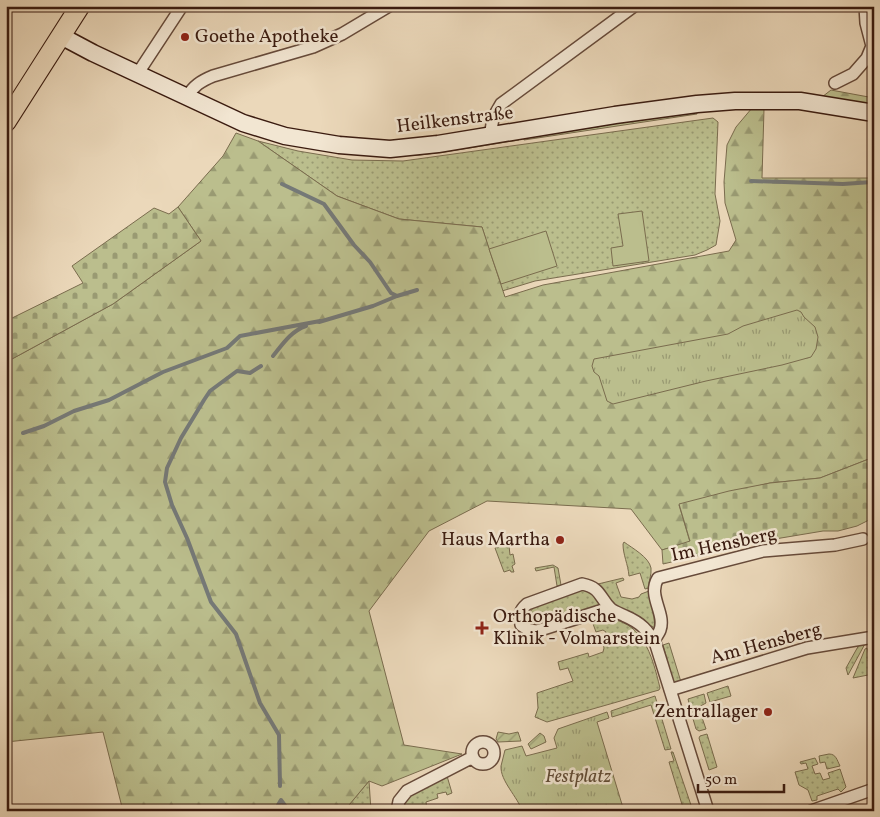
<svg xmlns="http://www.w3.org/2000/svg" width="880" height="817" viewBox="0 0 880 817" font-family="Vollkorn,serif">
<defs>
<pattern id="grass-dots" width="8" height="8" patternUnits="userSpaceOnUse" patternTransform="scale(1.25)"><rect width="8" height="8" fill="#bbbe8d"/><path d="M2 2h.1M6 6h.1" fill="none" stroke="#999a72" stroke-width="1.8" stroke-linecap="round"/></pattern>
<pattern id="forest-firs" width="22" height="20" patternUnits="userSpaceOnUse" patternTransform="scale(1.25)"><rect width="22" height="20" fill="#bbbe8d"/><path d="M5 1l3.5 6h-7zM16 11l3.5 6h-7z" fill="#999a72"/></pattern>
<pattern id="cemetery-stones" width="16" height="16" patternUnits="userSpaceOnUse" patternTransform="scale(1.25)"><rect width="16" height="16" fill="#bbbe8d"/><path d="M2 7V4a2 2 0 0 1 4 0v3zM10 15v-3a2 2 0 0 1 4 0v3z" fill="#999a72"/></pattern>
<pattern id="park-tufts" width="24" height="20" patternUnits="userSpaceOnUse" patternTransform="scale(1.25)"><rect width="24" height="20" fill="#bbbe8d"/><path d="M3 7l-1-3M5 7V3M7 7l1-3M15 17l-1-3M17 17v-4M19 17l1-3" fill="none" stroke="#999a72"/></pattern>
<pattern id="garden-furrows" width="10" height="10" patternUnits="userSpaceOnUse" patternTransform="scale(1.25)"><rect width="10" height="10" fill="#bbbe8d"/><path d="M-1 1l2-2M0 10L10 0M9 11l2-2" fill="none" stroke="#999a72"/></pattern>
</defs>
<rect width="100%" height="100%" fill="#ebd8ba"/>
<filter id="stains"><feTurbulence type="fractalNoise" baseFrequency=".004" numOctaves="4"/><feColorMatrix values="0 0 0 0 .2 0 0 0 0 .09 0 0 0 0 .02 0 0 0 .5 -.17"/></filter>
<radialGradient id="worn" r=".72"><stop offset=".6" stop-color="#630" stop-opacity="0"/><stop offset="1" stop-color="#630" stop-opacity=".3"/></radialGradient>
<path fill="url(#grass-dots)" stroke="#7a6c4e" d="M 696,111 L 697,114 L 524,140 L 523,137 Z
M 713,118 L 718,122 L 715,194 L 720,221 L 716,245 L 707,250 L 695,255 L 535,281 L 502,291 L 482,227 L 399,219 L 337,196 L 258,141 L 298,151 L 352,160 L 403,161 Z
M 518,137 L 519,140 L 444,152 L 420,155 L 392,156 Z
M 624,542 C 632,548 649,557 651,568 C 652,575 648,581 649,588 L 645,589 L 640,573 L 629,576 C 628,564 623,555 623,544 Z
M 504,545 L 509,546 L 510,555 L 513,554 L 515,564 L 512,566 L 514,572 L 511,572 L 510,570 L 504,572 L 495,548 Z
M 553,565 L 558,568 L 561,585 L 557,586 L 554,567 L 536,571 L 535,568 Z
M 623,578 L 624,580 L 616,583 L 621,597 L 632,599 L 639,597 L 641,594 L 649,591 L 657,623 L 655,628 L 614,606 L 598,584 Z
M 581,590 L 591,592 L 602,605 L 537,625 L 531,621 L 530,612 L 533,608 Z
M 602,618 C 643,619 652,655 660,688 L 659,690 L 547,722 L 535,717 L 538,708 L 537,693 L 573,681 L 568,668 L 560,670 L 558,662 L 588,653 L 589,657 L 603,652 L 604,648 L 603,644 L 599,642 L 595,643 L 594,640 L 605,637 L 606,632 L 603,630 L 596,632 L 592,621 Z
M 874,640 L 874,654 L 871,642 L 866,642 L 848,675 L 846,668 L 860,643 L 863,641 Z
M 669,643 L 681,682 L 675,683 L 673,681 L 663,645 Z
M 867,648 L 870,659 L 868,660 L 873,674 L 853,678 L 865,649 Z
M 728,686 L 731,696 L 710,702 L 707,693 Z
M 704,694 L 706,703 L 691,711 L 688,699 Z
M 655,696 L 671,749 L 665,750 L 651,705 L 612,717 L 611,711 Z
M 699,709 L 706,729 L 699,731 L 696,729 L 691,712 Z
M 707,734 L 717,767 L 709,770 L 699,738 L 700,736 Z
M 671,752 L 673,752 L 693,811 L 684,811 L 669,762 L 674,761 Z
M 829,754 C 836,754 837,760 840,766 L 827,769 L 825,762 L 820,763 L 819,756 Z
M 815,758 L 818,764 L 812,766 L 815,774 L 820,773 L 823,780 L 830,778 L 828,773 L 840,769 L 846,787 L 841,792 L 838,789 L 817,796 L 817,800 L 812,801 L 808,790 L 799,785 L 795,772 L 808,769 L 806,763 L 801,764 L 800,762 Z
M 447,776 L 452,793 L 447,795 L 446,792 L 437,794 L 438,798 L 426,802 L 427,810 L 402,811 L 404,803 L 409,796 Z
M 369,781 L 371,811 L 344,811 Z"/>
<path fill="url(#forest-firs)" stroke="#7a6c4e" d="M 831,90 L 874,98 L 874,106 L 822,97 Z
M 752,108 L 764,109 L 762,178 L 873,178 L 868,203 L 874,204 L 874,457 L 820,478 L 770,483 L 679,505 L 690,542 L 662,550 L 631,509 L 487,501 L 429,531 L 369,611 L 404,745 L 462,754 L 382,786 L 369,781 L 344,811 L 123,811 L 103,732 L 6,742 L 6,348 L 12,359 L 113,304 L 201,241 L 178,207 L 223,156 L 236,133 L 258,141 L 337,196 L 399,219 L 482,227 L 505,297 L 543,285 L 729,251 L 736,240 L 725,203 L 724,182 L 727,145 L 736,127 Z"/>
<path fill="url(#cemetery-stones)" stroke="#7a6c4e" d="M 178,207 L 201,241 L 113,304 L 12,359 L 6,348 L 6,321 L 83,283 L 72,266 L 154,208 L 169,214 Z
M 874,457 L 874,516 L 867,521 L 857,526 L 838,531 L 823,531 L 757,542 L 663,564 L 662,550 L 690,541 L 679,504 L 729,491 L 770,483 L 820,478 Z"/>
<path fill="url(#park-tufts)" stroke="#7a6c4e" d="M 797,310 L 801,312 L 804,317 L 815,327 L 818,337 L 816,349 L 811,357 L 782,365 L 706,381 L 613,404 L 607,401 L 599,376 L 594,372 L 592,366 L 594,359 L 728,334 L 743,326 Z
M 607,712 L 609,718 L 597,722 L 624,811 L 522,811 C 518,797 500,781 501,766 C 502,761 504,755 505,750 L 522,746 L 526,756 L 557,748 L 554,738 L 558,729 Z"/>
<path fill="url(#garden-furrows)" stroke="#7a6c4e" d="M 498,732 L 509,734 L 518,732 L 521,741 L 498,742 L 496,739 Z
M 540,733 L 544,736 L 546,742 L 531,749 L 528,744 Z"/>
<path fill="#bbbe8d" stroke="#7a6c4e" d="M 642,211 L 649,261 L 613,266 L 611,248 L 623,246 L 618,214 Z
M 546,231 L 557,266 L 501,284 L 489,249 Z"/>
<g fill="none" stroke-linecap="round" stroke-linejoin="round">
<path stroke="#757977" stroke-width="4" d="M 751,181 L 843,184 L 872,182
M 282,184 L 324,204 L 354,245 L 370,262 L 391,293 L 397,296
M 319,322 L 373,306 L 397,296 L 417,290
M 273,356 C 282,345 291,331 306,326
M 261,366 L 250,373 L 237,371 L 210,391 L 204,400 L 181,438 L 167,468 L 165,482 L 172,505 L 187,538 L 211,602 L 236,634 L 260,703 L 279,735 L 280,786
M 23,433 L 44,426 L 74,411 L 109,400 L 163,372 L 227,348 L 240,336 L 320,321
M 278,811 L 278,805 L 281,800 L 289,811"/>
<g stroke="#664a3a" stroke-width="14">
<path id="street" d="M 138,73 L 182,6
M 835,83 L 853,74 L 867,58 L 872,46 L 866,23 L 865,6
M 187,97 C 193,86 201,81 213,76 L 313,47 L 342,34 L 389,6
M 490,137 L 493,118 L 501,104 L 634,6
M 611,609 L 603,610 L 537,631 L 529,630 L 521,625 C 519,615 519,611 527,604 L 582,584 C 602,588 599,598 611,609 C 615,612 621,614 625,616 C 641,623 648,630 656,645 L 708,811
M 654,640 C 656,637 659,633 660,630 C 666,613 647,596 658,578 L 763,551 L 835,545 L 863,539
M 670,690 L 807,648 L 874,637
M472 753a11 11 0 1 1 22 0a11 11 0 1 1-22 0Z
M 397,811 L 399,801 L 407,791 L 473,757
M 811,811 L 874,789"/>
</g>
<g stroke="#3a1b10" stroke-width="19">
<path id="secondary" d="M 61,36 L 93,53 L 243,123 L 285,136 L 339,145 L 390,149 L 438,144 L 615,115 L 697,104 L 735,101 L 800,101 L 874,113"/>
</g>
<g stroke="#3a1b10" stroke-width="21">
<path id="primary" d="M 6,122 L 80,6"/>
</g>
<use href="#street" stroke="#f2e6d2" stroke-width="11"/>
<use href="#secondary" stroke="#f2e6d2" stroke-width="16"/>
<use href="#primary" stroke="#ebd8ba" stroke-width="19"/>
</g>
<g fill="#8f2418" stroke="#f2e6d2" stroke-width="2">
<circle cx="185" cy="37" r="5"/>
<circle cx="560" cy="540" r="5"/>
<path d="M479.5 620.5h5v5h5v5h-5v5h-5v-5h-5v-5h5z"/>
<circle cx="768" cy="712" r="5"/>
</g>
<g text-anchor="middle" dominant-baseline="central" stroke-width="5" stroke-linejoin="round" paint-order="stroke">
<g font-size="19" fill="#3a1b10" stroke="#f2e6d2" text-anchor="start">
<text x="195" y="37">Goethe Apotheke</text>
<text x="550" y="540" text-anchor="end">Haus Martha</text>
<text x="493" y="617">Orthopädische<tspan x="493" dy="22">Klinik - Volmarstein</tspan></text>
<text x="758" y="712" text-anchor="end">Zentrallager</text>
</g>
<g font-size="19" fill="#3a1b10" stroke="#f2e6d2">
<text transform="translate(455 120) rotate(-7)">Heilkenstraße</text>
<text transform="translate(724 545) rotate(-12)">Im Hensberg</text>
<text transform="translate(766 644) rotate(-15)">Am Hensberg</text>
</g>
<g font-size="19" font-style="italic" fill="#614c36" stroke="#f2e6d2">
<text x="578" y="777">Festplatz</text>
</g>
</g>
<rect width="880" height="817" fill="none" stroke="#ebd8ba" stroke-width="25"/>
<rect x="8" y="8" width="865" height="802" fill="none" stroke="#3a1b10" stroke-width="2.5"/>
<rect x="12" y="12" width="855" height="792" fill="none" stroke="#3a1b10"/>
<path d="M698 784v8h86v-8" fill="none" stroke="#3a1b10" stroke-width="2.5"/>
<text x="705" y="784" font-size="15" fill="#3a1b10" stroke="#f2e6d2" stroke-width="4" paint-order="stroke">50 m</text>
<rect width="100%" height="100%" filter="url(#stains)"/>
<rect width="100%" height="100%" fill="url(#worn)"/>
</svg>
